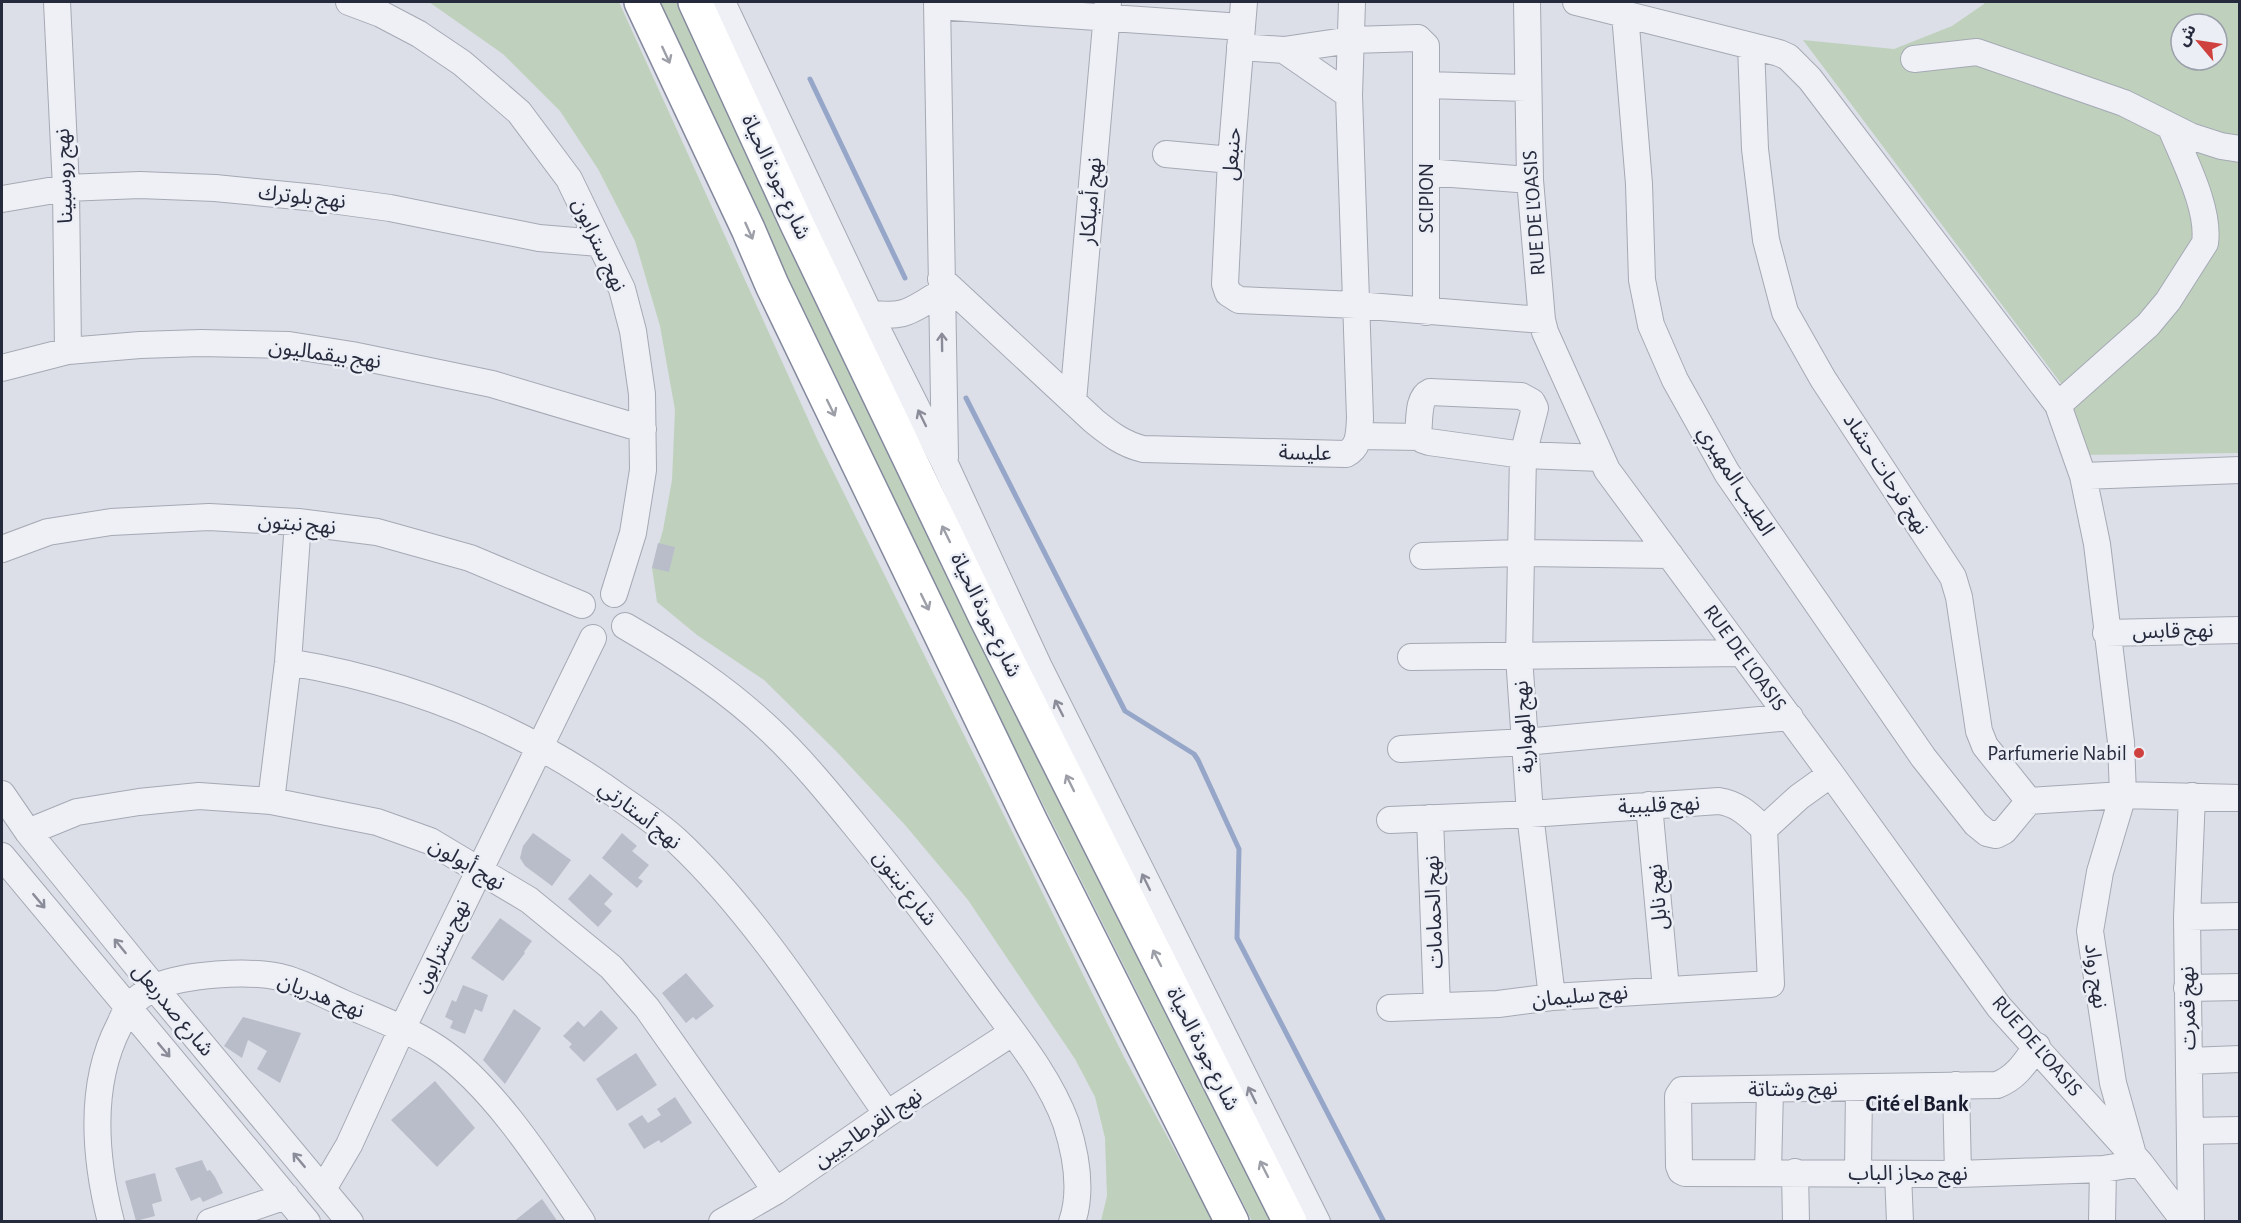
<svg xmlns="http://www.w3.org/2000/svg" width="2241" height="1223" viewBox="0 0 2241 1223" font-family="'Alegreya Sans','Noto Sans Arabic',sans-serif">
<rect width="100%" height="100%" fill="#dcdfe7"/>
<path fill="#bfd1bd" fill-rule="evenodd" d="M 429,2 L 619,2 L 818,441 L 1124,1057 L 1213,1221 L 1101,1221 L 1107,1196 L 1105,1138 L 1095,1097 L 1075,1059 L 968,900 L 905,825 L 836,751 L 764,680 L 697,635 L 657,602 L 652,568 L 663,530 L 672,480 L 675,410 L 660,326 L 635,241 L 598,169 L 560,111 L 503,54 Z
M 655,2 L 688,2 L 1286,1221 L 1252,1221 L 853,425 Z
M 1985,2 L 2239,2 L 2239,453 L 2082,455 L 2072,398 L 1803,40 L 1894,49 L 1952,26 L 1984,4 ZM 2181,24 L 2217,24 L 2217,60 L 2181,60 Z"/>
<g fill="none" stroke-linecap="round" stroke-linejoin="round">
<path stroke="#96a6c8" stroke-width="5" d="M 810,79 L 905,278
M 966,398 L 1125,711 L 1194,754 L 1198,760 L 1239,849 L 1237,938 L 1384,1222"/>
</g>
<path fill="#b9bdc9" d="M 658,543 L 675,547 L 669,572 L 652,568 Z
M 533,833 L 571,860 L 552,886 L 525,866 L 520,858 L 523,846 Z
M 622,833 L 637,846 L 632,851 L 649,865 L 638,878 L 643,881 L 637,888 L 602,858 Z
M 590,874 L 613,894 L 604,904 L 612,911 L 598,927 L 568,899 Z
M 500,918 L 532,941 L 524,952 L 525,953 L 503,981 L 471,958 Z
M 686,973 L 714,1006 L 696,1020 L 693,1017 L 686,1023 L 662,993 Z
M 463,985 L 488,995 L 482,1012 L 475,1009 L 465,1034 L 450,1028 L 453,1021 L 445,1017 L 452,1000 L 456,1002 Z
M 514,1009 L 541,1028 L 505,1084 L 483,1060 Z
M 601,1010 L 618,1028 L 584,1062 L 569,1047 L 572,1044 L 563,1036 L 578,1021 L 584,1027 Z
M 243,1017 L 301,1033 L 280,1083 L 257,1069 L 267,1051 L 248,1040 L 242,1058 L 224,1046 Z
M 636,1053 L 657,1085 L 617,1111 L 596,1079 Z
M 435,1081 L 475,1128 L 437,1167 L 391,1120 Z
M 675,1097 L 692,1123 L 661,1143 L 659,1140 L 644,1149 L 628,1124 L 642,1115 L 648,1123 L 661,1115 L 657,1109 Z
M 202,1160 L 207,1171 L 210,1170 L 215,1177 L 223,1193 L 203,1202 L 200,1197 L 191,1201 L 175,1168 Z
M 155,1173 L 162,1201 L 152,1204 L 155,1216 L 136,1221 L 125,1181 Z
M 542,1199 L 558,1222 L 513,1222 Z"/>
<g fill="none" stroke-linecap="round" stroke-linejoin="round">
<g stroke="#a5a9b4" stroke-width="28">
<path id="minor" d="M 57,2 L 66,188 L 68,351
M 349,2 L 381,14 L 419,34 L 462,63 L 519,112 L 569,179 L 622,289 L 633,331 L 642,394 L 643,470 L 633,533 L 614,594
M 722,2 L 869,313 L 945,464 L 1038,665 L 1317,1222
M 937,2 L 945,457
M 1244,2 L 1231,160 L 1225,284 L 1228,293 L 1239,300 L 1356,305 L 1542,320
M 1527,2 L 1530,180 L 1542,320 L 1545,332 L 1607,470 L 1831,774 L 1999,1007 L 2140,1163 L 2185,1222
M 1576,2 L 1779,53 L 1788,57 L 1810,79 L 2058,405 L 2083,476 L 2097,544 L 2121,742 L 2123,795 L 2100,872 L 2090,931 L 2113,1083 L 2132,1151
M 937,6 L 1242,27
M 1625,14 L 1639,184 L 1642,280 L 1651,325 L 1675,380 L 1727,473 L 1923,757 L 1976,824 L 1987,833 L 1996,835 L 2004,831 L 2029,801
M 1751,46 L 1755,149 L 1766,240 L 1785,312 L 1823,379 L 1953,577 L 1959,597 L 1979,731 L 1985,746 L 2029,801 L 2123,795 L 2240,798
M 1240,47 L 1284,50 L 1351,40 L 1418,38 L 1426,46 L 1426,312
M 1284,50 L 1349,95
M 1914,59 L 1977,52 L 2124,103 L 2190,136 L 2221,146 L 2240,149
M 1427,85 L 1528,88
M 1166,154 L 1231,160
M 1426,172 L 1530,180
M 2,199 L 66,188 L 140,185 L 215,188 L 317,198 L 390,208 L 539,238 L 599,243
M 941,279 L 1094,421 C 1110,434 1123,444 1143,449 L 1346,454 C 1360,447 1359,432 1360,418 L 1349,95 L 1352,2
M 869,313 C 907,319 910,310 941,293
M 2,368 L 68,351 L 140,345 L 201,343 L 289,345 L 352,355 L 492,384 L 643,429
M 1073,401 L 1108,2
M 2058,405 L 2148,325 L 2168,301 L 2205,243 C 2210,209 2184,160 2171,128
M 1359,436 L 1421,437
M 2083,476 L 2240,470
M 2,549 L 48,532 L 111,522 L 209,517 L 298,522 L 377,532 L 470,558 L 582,605
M 1423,556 L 1520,553 L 1670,555
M 625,626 C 677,656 726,688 769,729 C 800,758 827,791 854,824 C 899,879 942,935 984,993 C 1013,1033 1049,1076 1066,1123 C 1076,1154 1083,1190 1072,1222
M 2106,633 L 2240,630
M 1411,657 L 1742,653
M 288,662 C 410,682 523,727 623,800 C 642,813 661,826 677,841 C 757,916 824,1024 887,1114
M 1401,749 L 1525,742 L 1790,717
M 2,794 L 28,832 L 154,987 L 350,1222
M 271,801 L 288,662 L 298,522
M 1649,805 L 1666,989
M 1430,818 L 1437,1006
M 1764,829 L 1799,797 L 1831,774
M 28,832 L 77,812 L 139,802 L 199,796 L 271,801 L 377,822 L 430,841 L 529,900 L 611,967 L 647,1008 L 776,1191
M 2,856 L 307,1222
M 2187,917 L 2240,916
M 2187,988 L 2240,987
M 1552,997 L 1530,814 L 1519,657 L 1523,455 L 1535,408 L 1532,402 L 1521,396 L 1430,392 C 1417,398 1420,421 1418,434 L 1423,440 L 1429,442 L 1523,455 L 1601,458
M 1390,1008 L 1498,1004 L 1552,997 L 1771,984 L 1764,829 C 1750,816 1739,804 1719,801 L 1530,814 L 1390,820
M 2037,1046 C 2025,1063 2016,1078 1997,1085 L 1682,1090 L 1678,1096 L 1679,1166 L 1681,1171 L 1685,1173 L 1958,1174 L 2103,1169 L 2140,1163
M 2189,1061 L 2240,1059
M 1956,1085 L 1958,1174
M 2190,1131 L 2240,1130
M 1768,1172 L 1770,1090
M 1795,1172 L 1796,1222
M 1858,1172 L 1859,1088
M 1898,1174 L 1900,1222
M 323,1189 L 349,1145 L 402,1029 L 593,638
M 111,1222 C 95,1159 88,1086 119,1026 C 122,1020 125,1011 129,1006 C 135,1000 147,991 155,987 C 186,974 247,970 280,977 C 302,982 322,994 343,1003 C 375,1017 408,1029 437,1048 C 492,1084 545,1167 582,1222
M 210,1222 L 286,1196
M 722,1222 L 776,1191 L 887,1114 L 1012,1033
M 2102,1222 L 2103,1169
M 2191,1222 L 2187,917 L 2192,796"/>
</g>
<g stroke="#84899d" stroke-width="36">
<path id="highway" d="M 641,2 L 748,229 L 772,285 L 1031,822 L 1232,1222
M 695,2 L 797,224 L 985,616 L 1290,1222"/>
</g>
<use href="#minor" stroke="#eff0f5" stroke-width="26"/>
<use href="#highway" stroke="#fff" stroke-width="33"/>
</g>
<defs><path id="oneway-shaft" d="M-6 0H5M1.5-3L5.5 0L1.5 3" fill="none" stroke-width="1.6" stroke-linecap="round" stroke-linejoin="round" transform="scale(1.5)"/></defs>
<g stroke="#9d9fa8">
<use href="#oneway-shaft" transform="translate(666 55) rotate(65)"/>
<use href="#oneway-shaft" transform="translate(749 231) rotate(66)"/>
<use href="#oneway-shaft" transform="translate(831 408) rotate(64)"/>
<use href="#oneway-shaft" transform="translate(946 534) rotate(-116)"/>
<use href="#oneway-shaft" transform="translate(925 602) rotate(64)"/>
<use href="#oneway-shaft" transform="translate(1070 783) rotate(-116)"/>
<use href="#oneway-shaft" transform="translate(1157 958) rotate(-117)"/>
<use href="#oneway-shaft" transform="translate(1264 1169) rotate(-117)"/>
</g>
<g stroke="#8a8d99">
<use href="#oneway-shaft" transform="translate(942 342) rotate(-91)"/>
<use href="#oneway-shaft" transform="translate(922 418) rotate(-116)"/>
<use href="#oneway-shaft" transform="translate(1059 708) rotate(-117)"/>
<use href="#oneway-shaft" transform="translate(1146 882) rotate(-116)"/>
<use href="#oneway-shaft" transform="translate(39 901) rotate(50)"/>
<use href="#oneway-shaft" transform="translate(120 946) rotate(-129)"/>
<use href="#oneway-shaft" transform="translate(164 1050) rotate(50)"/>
<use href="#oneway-shaft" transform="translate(1252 1095) rotate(-116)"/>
<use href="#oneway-shaft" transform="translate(299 1160) rotate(-130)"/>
</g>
<circle fill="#cf413e" stroke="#ebeef4" stroke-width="2" cx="2139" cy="753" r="6"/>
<g text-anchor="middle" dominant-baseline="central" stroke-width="5" stroke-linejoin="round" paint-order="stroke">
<g font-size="21" fill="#262a3d" stroke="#ebeef4">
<text transform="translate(1232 154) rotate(-86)">حنبعل</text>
<text transform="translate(64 176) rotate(-92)">نهج روسبينا</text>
<text transform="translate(776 177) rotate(65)">شارع جودة الحياة</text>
<text transform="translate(302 197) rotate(6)">نهج بلوترك</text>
<text transform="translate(1426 198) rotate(-90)">SCIPION</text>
<text transform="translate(1091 201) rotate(-85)">نهج أميلكار</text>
<text transform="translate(1534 213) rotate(-94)">RUE DE L'OASIS</text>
<text transform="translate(599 245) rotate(65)">نهج سترابون</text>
<text transform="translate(325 354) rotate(8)">نهج بيقماليون</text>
<text transform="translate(1305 453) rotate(1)">عليسة</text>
<text transform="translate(1886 474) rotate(57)">نهج فرحات حشاد</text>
<text transform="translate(1736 481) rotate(58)">الطيب المهيري</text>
<text transform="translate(297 524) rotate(5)">نهج نبتون</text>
<text transform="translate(986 615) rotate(64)">شارع جودة الحياة</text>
<text transform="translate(2173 631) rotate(-1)">نهج قابس</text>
<text transform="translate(1745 658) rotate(54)">RUE DE L'OASIS</text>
<text transform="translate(1524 727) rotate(-94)">نهج الهوارية</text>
<text transform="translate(1659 805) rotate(-3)">نهج قليبية</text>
<text transform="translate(640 815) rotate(38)">نهج أستارتي</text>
<text transform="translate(467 864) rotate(30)">نهج أبولون</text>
<text transform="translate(905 888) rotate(52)">شارع نبتون</text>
<text transform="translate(1658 897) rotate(-95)">نهج نابل</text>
<text transform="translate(1434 912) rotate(-92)">نهج الحمامات</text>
<text transform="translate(442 946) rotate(-64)">نهج سترابون</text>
<text transform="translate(2096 976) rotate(82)">نهج رواد</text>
<text transform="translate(321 996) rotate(21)">نهج هدريان</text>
<text transform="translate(1580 996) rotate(-5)">نهج سليمان</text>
<text transform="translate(2188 1008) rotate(-91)">نهج قمرت</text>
<text transform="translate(173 1010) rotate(50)">شارع صدربعل</text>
<text transform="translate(2037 1046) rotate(49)">RUE DE L'OASIS</text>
<text transform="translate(1203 1049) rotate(63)">شارع جودة الحياة</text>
<text transform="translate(1793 1089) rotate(-1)">نهج وشتاتة</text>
<text transform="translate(868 1128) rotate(-34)">نهج القرطاجيين</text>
<text x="1908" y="1173">نهج مجاز الباب</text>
</g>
<g font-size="21" fill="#262a3d" stroke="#ebeef4" text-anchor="end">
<text x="2127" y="753">Parfumerie Nabil</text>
</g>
<g font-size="22" font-weight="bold" fill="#181c2e" stroke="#ebeef4">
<text x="1917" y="1104">Cité el Bank</text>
</g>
</g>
<rect width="2241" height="1223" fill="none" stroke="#262a3d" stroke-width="6"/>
<g transform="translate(2199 42) rotate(299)"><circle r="28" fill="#ebeef4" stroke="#9ca0ab" stroke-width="1.5"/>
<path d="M0-4.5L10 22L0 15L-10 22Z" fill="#cf413e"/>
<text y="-9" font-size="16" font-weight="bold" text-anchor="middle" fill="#262a3d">ش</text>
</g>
</svg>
